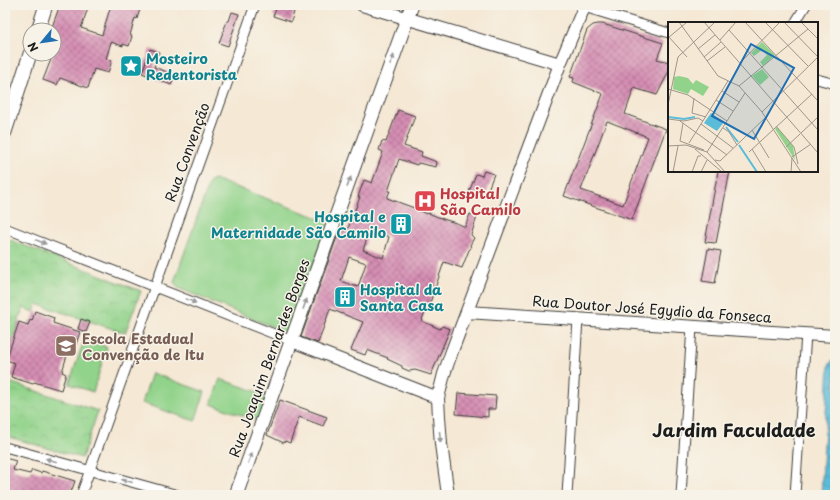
<svg xmlns="http://www.w3.org/2000/svg" width="840" height="500" viewBox="0 0 840 500" font-family="'Playpen Sans',sans-serif">
<defs>
<pattern id="park-crowns" width="20" height="18" patternUnits="userSpaceOnUse"><rect width="20" height="18" fill="#91d38a"/><path d="M2 6a3 3 0 1 1 6 0M12 15a3 3 0 1 1 6 0" fill="none" stroke="#7cb576"/></pattern>
<pattern id="water-waves" width="16" height="10" patternUnits="userSpaceOnUse"><rect width="16" height="10" fill="#5abcd9"/><path d="M0 5q4-4 8 0t8 0" fill="none" stroke="#4ea1ba"/></pattern>
<pattern id="building-cross-hatch" width="8" height="8" patternUnits="userSpaceOnUse"><rect width="8" height="8" fill="#d68eb4"/><path d="M0 0l8 8M0 8l8-8" fill="none" stroke="#ad7392"/></pattern>
</defs>
<rect width="100%" height="100%" fill="#f7f3e8"/>
<filter id="ink" filterUnits="userSpaceOnUse"><feTurbulence type="fractalNoise" baseFrequency=".025" numOctaves="2"/><feDisplacementMap in="SourceGraphic" scale="8" xChannelSelector="R" yChannelSelector="G"/><feConvolveMatrix kernelMatrix="1 2 1 2 8 2 1 2 1" color-interpolation-filters="sRGB"/></filter>
<filter id="wash" filterUnits="userSpaceOnUse"><feTurbulence type="fractalNoise" baseFrequency=".012" numOctaves="4" result="noise"/><feDisplacementMap in="SourceGraphic" scale="16" xChannelSelector="R" yChannelSelector="G"/><feGaussianBlur stdDeviation="0.9" result="paint"/><feColorMatrix in="noise" values="0 0 0 0 0 0 0 0 0 0 0 0 0 0 0 0 0 1.4 0 .05"/><feComposite in="paint" operator="in"/></filter>
<g filter="url(#wash)">
<rect width="100%" height="100%" fill="#f5e8d4"/>
<path fill="#91d38a" stroke="#567853" d="M 217,180 L 324,220 L 328,226 L 290,329 L 285,332 L 178,288 L 174,282 L 210,181 Z
M 84,340 L 107,347 L 93,392 L 69,384 Z
M 152,373 L 205,392 L 195,421 L 142,403 Z
M 220,379 L 267,395 L 258,421 L 211,404 Z"/>
<path fill="url(#park-crowns)" stroke="#567853" d="M 5,238 L 141,291 L 125,333 L 37,304 L 34,312 L 23,308 L 5,363 Z
M 5,372 L 11,374 L 9,382 L 98,411 L 82,458 L 5,436 Z"/>
<path fill="url(#water-waves)" stroke="#3b6c7a" d="M 834,358 L 835,358 L 835,495 L 821,495 L 829,365 Z"/>
<g id="blocks">
<path fill="url(#building-cross-hatch)" fill-rule="evenodd" d="M 60,5 L 89,5 L 81,28 L 102,35 L 111,5 L 134,5 L 133,7 L 140,9 L 137,19 L 135,18 L 130,35 L 132,36 L 129,46 L 123,44 L 123,46 L 111,42 L 106,59 L 112,60 L 108,73 L 94,69 L 88,88 L 60,78 L 57,85 L 43,80 L 53,54 L 54,54 L 54,28 L 52,27 Z
M 278,5 L 296,5 L 291,22 L 273,16 Z
M 232,12 L 239,14 L 228,46 L 219,43 L 227,21 L 229,21 Z
M 598,24 L 603,24 L 663,43 L 657,59 L 669,62 L 669,71 L 657,95 L 634,88 L 625,114 L 666,129 L 632,220 L 564,196 L 603,94 L 573,82 L 574,78 L 570,77 L 587,30 L 593,25 ZM 607,121 L 648,137 L 623,205 L 581,190 Z
M 150,49 L 159,52 L 154,67 L 175,75 L 171,85 L 142,73 Z
M 398,110 L 415,116 L 404,146 L 422,152 L 421,156 L 437,162 L 436,167 L 418,163 L 417,165 L 399,159 L 388,191 L 390,191 L 387,198 L 417,209 L 427,214 L 428,213 L 443,219 L 459,224 L 465,227 L 470,214 L 477,217 L 471,235 L 474,238 L 470,245 L 471,248 L 469,250 L 462,268 L 444,262 L 431,300 L 422,319 L 423,320 L 422,321 L 440,329 L 442,326 L 450,329 L 431,375 L 415,370 L 409,371 L 402,368 L 402,366 L 387,359 L 388,358 L 367,350 L 365,355 L 351,350 L 363,322 L 330,309 L 318,343 L 301,337 L 340,229 L 347,231 L 360,197 L 358,197 L 364,180 L 372,183 L 383,152 L 379,150 L 382,141 L 386,142 ZM 370,230 L 389,237 L 383,258 L 363,250 ZM 349,257 L 366,263 L 358,287 L 341,281 Z
M 484,171 L 494,174 L 487,192 L 486,192 L 484,197 L 469,192 L 476,174 L 482,176 Z
M 718,171 L 730,171 L 716,243 L 705,242 Z
M 708,249 L 721,251 L 715,283 L 702,281 Z
M 35,311 L 54,318 L 53,323 L 80,332 L 75,347 L 70,345 L 62,372 L 66,374 L 61,390 L 34,382 L 33,384 L 11,377 L 15,363 L 6,360 L 19,322 L 28,325 L 30,320 L 32,321 Z
M 81,319 L 90,322 L 86,332 L 78,329 Z
M 458,393 L 496,396 L 495,409 L 488,409 L 488,417 L 456,414 Z
M 280,400 L 327,417 L 323,426 L 299,417 L 290,443 L 285,441 L 284,443 L 267,435 Z
M 5,458 L 16,461 L 13,470 L 30,474 L 32,470 L 41,473 L 42,471 L 75,481 L 70,495 L 5,495 Z"/>
</g>
</g>
<g filter="url(#ink)">
<use href="#blocks" fill-opacity="0" stroke="#3d3b38" stroke-width="1"/>
<g fill="none" stroke-linecap="round" stroke-linejoin="round">
<g stroke="#3d3b38" stroke-width="11">
<path id="minor" d="M 584,7 L 669,33
M 795,23 L 806,5
M 817,79 L 835,84
M 5,228 L 292,341
M 5,447 L 178,495
M 81,495 L 255,5
M 567,495 L 578,319
M 681,495 L 692,327
M 795,495 L 806,334"/>
</g>
<g stroke="#3d3b38" stroke-width="14">
<path id="tertiary" d="M 362,5 L 560,64
M 467,312 L 835,336
M 292,341 L 438,398
M 448,495 L 441,444 L 439,417 L 438,398 L 444,374 L 452,351 L 560,64 L 585,5"/>
</g>
<g stroke="#3d3b38" stroke-width="15">
<path id="secondary" d="M 38,30 L 46,5
M 5,132 L 30,54
M 236,495 L 412,5"/>
</g>
<use href="#minor" stroke="#fff" stroke-width="9"/>
<use href="#tertiary" stroke="#fff" stroke-width="12"/>
<use href="#secondary" stroke="#fff" stroke-width="13"/>
</g>
<defs><path id="oneway-solid" d="M-6-.8H1V-3.2L6.5 0L1 3.2V.8H-6Z"/></defs>
<g fill="#999">
<use href="#oneway-solid" transform="translate(392 60) rotate(-70)"/>
<use href="#oneway-solid" transform="translate(349 182) rotate(-70)"/>
<use href="#oneway-solid" transform="translate(41 242) rotate(21)"/>
<use href="#oneway-solid" transform="translate(191 301) rotate(22)"/>
<use href="#oneway-solid" transform="translate(305 304) rotate(-70)"/>
<use href="#oneway-solid" transform="translate(440 437) rotate(85)"/>
<use href="#oneway-solid" transform="translate(250 458) rotate(-70)"/>
<use href="#oneway-solid" transform="translate(51 460) rotate(-164)"/>
<use href="#oneway-solid" transform="translate(127 481) rotate(-165)"/>
</g>
</g>
<defs>
<g id="sight-square" transform="scale(1.15)"><rect x="-9" y="-9" width="18" height="18" rx="4" fill="#0f9aa8" stroke="#f7f3e8"/><path d="M0-6L1.8-2.2L6-1.7L2.9 1.2L3.7 5.4L0 3.3L-3.7 5.4L-2.9 1.2L-6-1.7L-1.8-2.2Z" fill="#fff"/></g>
<g id="hospital-square" transform="scale(1.15)"><rect x="-9" y="-9" width="18" height="18" rx="4" fill="#e0444e" stroke="#f7f3e8"/><path d="M-5-5h3v3.5h4V-5h3V5h-3V1.5h-4V5h-3Z" fill="#fff"/></g>
<g id="building-square" transform="scale(1.15)"><rect x="-9" y="-9" width="18" height="18" rx="4" fill="#0f9aa8" stroke="#f7f3e8"/><path d="M-4-6H4V6H1V3H-1V6H-4ZM-2.5-4.3h1.7v1.8h-1.7ZM.8-4.3h1.7v1.8H.8ZM-2.5-1h1.7V.8h-1.7ZM.8-1h1.7V.8H.8Z" fill="#fff"/></g>
<g id="school-square" transform="scale(1.15)"><rect x="-9" y="-9" width="18" height="18" rx="4" fill="#8d6e63" stroke="#f7f3e8"/><path d="M0-5L7-2L0 1L-7-2ZM-4 1L0 2.5L4 1V4Q0 6-4 4Z" fill="#fff"/></g>
</defs>
<g fill-rule="evenodd">
<use href="#sight-square" x="131" y="66"/>
<use href="#hospital-square" x="425" y="201"/>
<use href="#building-square" x="401" y="224"/>
<use href="#building-square" x="345" y="297"/>
<use href="#school-square" x="66" y="346"/>
</g>
<g text-anchor="middle" dominant-baseline="central" stroke-width="3" stroke-linejoin="round" paint-order="stroke">
<g font-size="14" font-weight="bold" fill="#0d838f" stroke="#f7f3e8" text-anchor="start">
<text x="146" y="58">Mosteiro<tspan x="146" dy="16">Redentorista</tspan></text>
<text x="386" y="216" text-anchor="end">Hospital e<tspan x="386" dy="16">Maternidade São Camilo</tspan></text>
<text x="360" y="289">Hospital da<tspan x="360" dy="16">Santa Casa</tspan></text>
</g>
<g font-size="14" fill="#1c1c1c" stroke="#f7f3e8">
<text transform="translate(187 152) rotate(-70)">Rua Convenção</text>
<text transform="translate(652 309) rotate(4)">Rua Doutor José Egydio da Fonseca</text>
<text transform="translate(269 358) rotate(-70)">Rua Joaquim Bernardes Borges</text>
</g>
<g font-size="14" font-weight="bold" fill="#be3a42" stroke="#f7f3e8" text-anchor="start">
<text x="440" y="193">Hospital<tspan x="440" dy="16">São Camilo</tspan></text>
</g>
<g font-size="14" font-weight="bold" fill="#785e54" stroke="#f7f3e8" text-anchor="start">
<text x="82" y="338">Escola Estadual<tspan x="82" dy="16">Convenção de Itu</tspan></text>
</g>
<g font-size="18" font-weight="bold" fill="#1c1c1c" stroke="#f7f3e8">
<text x="734" y="429">Jardim Faculdade</text>
</g>
</g>
<g transform="translate(668 22)">
<rect width="150" height="150" fill="#f5e8d4"/>
<path d="M 94,47 L 101,55 L 92,63 L 84,54 ZM 11,54 L 20,56 L 25,62 L 28,58 L 41,65 L 35,74 L 23,67 L 20,72 L 5,67 L 6,55 Z" fill="#91d38a"/>
<path d="M 94,20 L 107,33 L 95,44 L 92,40 L 99,33 L 94,28 L 86,34 L 83,31 ZM 109,105 L 125,124 L 127,138 L 107,107 Z" fill="#91d38a"/>
<path d="M 43,91 L 56,100 L 49,109 L 36,101 Z" fill="#5abcd9"/>
<path fill="none" stroke="#5abcd9" stroke-width="2" d="M 0,95 L 16,97 L 27,95M 58,105 L 70,120M 71,123 L 89,150"/>
<path fill="none" stroke="#9e968a" stroke-width="1" d="M 11,0 L 50,54 L 71,64 L 94,90 L 133,150M 36,0 L 150,131M 77,0 L 150,79M 97,0 L 140,44M 116,0 L 150,35M 133,0 L 150,17M 61,8 L 150,108M 0,14 L 19,35M 0,16 L 19,0M 52,18 L 68,0M 30,27 L 47,13M 36,35 L 53,20M 39,39 L 57,25M 72,41 L 112,0M 71,64 L 140,7M 0,67 L 20,73 L 59,99M 54,69 L 71,80M 26,76 L 24,91 L 38,95M 48,78 L 65,89M 0,83 L 10,35 L 47,0M 94,90 L 150,35M 0,97 L 16,99 L 30,96 L 35,99M 12,99 L 59,133M 15,101 L 12,119 L 36,128M 33,102 L 65,126M 108,104 L 126,125 L 130,142M 55,106 L 61,110 L 69,123M 84,108 L 101,136M 133,111 L 150,95M 21,121 L 60,59M 0,124 L 18,123 L 39,130 L 57,150M 118,125 L 132,112M 27,127 L 54,150M 84,127 L 98,150M 39,130 L 77,71M 81,130 L 144,72M 124,135 L 143,122M 47,138 L 52,139 L 98,95M 5,150 L 10,124M 24,150 L 30,134 L 33,134M 33,150 L 39,138M 123,150 L 124,136"/>
<path fill="#1f6fb2" fill-opacity="0.15" stroke="#1f6fb2" stroke-width="2" d="M 83,22 L 126,46 L 86,117 L 44,94 Z"/>
<rect width="150" height="150" fill="none" stroke="#1c1c1c" stroke-width="2"/>
</g>
<rect width="840" height="500" fill="none" stroke="#f7f3e8" stroke-width="20"/>
<g transform="translate(42 42) rotate(241)"><circle r="19" fill="#f7f3e8" stroke="#9f9d96"/>
<path d="M0-3L7 15L0 10L-7 15Z" fill="#1f6fb2"/>
<text y="-6" font-size="11" font-weight="bold" text-anchor="middle" fill="#1c1c1c">N</text>
</g>
</svg>
